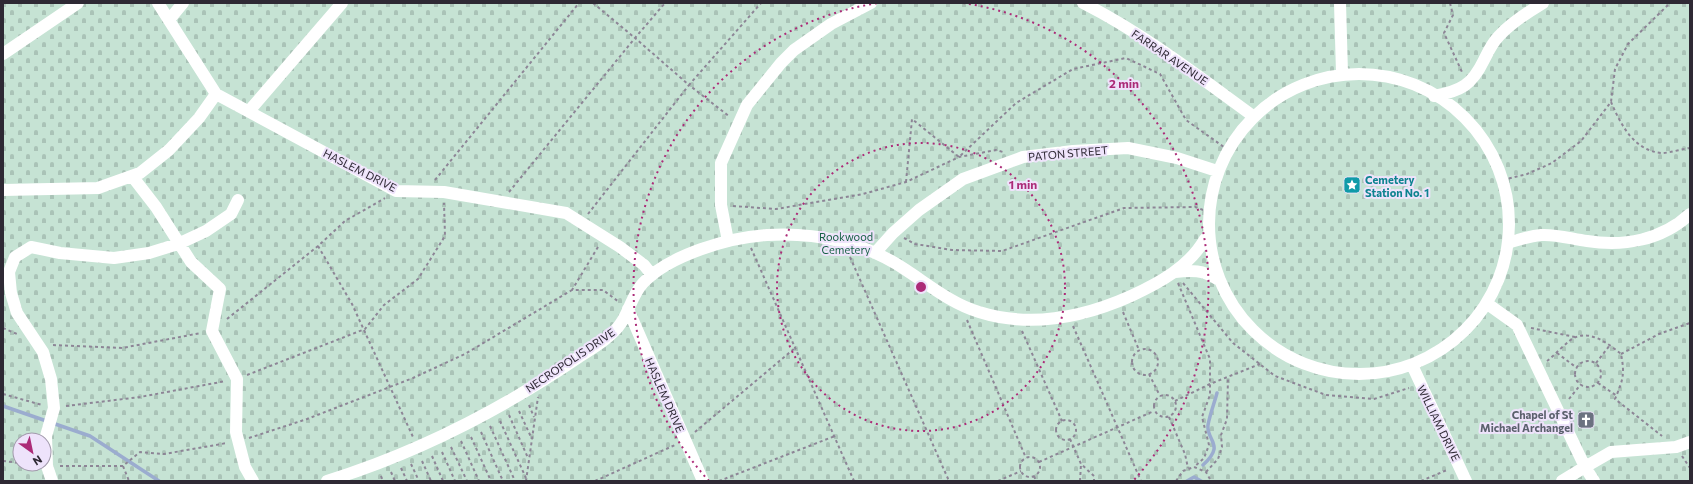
<svg xmlns="http://www.w3.org/2000/svg" width="1693" height="484" viewBox="0 0 1693 484" font-family="Commissioner,sans-serif">
<defs>
<pattern id="cemetery-stones" width="16" height="16" patternUnits="userSpaceOnUse"><rect width="16" height="16" fill="#c6e3d4"/><path d="M2 7V4a2 2 0 0 1 4 0v3zM10 15v-3a2 2 0 0 1 4 0v3z" fill="#aac3b7"/></pattern>
</defs>
<rect width="100%" height="100%" fill="#eee3fb"/>
<path fill="url(#cemetery-stones)" fill-rule="evenodd" d="M 3,3 L 1690,3 L 1690,481 L 3,481 ZM 20,440 L 44,440 L 44,464 L 20,464 Z"/>
<g fill="none" stroke-linecap="round" stroke-linejoin="round">
<path stroke="#9baccf" stroke-width="3.5" d="M 3,406 L 90,436 L 159,481
M 1203,465 C 1226,444 1206,441 1208,425 C 1210,414 1214,404 1217,393
M 1187,481 L 1194,477 L 1201,481"/>
<path stroke="#8d8596" stroke-width="2" stroke-dasharray="3 3" stroke-linecap="butt" d="M 593,3 L 635,38 L 665,3
M 1450,3 L 1453,15 L 1444,33 L 1462,72
M 1611,102 C 1621,125 1634,151 1662,153 C 1670,153 1681,149 1690,148
M 435,180 L 579,3
M 1503,180 L 1527,174 L 1552,163 L 1581,141 L 1611,102 L 1615,69 L 1628,44 L 1670,3
M 906,182 L 912,119 L 959,157 L 1016,103 L 1073,69 L 1126,58 L 1160,74 L 1186,120 L 1228,150
M 509,192 L 635,38 L 689,85 L 761,3
M 733,206 L 776,209 L 863,194 L 906,182 L 959,157 L 996,150 L 1003,152
M 588,214 L 689,85 L 730,117
M 904,238 L 915,244 L 952,250 L 1002,251 L 1124,208 L 1195,207 L 1206,211
M 318,246 L 352,304 L 413,437
M 598,247 L 572,290 L 603,290 L 619,302
M 751,248 L 854,481
M 850,257 L 949,481
M 1178,283 L 1210,359 L 1210,395 L 1202,417 L 1209,445 L 1204,458 L 1194,467
M 1183,283 L 1233,343 L 1275,376 L 1326,395 L 1374,399 L 1409,388
M 1123,312 L 1139,350
M 227,319 L 318,246 L 345,221 L 385,198
M 967,320 L 1026,458
M 1073,326 L 1141,481
M 3,328 L 17,334
M 1531,328 L 1575,337
M 1022,331 L 1062,421
M 53,345 L 122,348 L 201,333
M1132 362a13 13 0 1 1 26 0a13 13 0 1 1-26 0Z
M 1557,353 L 1577,368
M 1621,354 L 1659,334 L 1690,323
M 1547,361 C 1554,356 1569,339 1576,337 C 1592,331 1609,344 1621,354 C 1625,374 1623,380 1615,399 L 1662,436
M1575 374a13 13 0 1 1 26 0a13 13 0 1 1-26 0Z
M 1596,363 L 1610,345
M 1149,374 L 1160,396
M 247,375 L 365,329 L 384,305 L 418,279 L 445,236 L 444,203
M 1598,383 L 1617,396
M 3,394 L 42,405
M1154 406a11 11 0 1 1 22 0a11 11 0 1 1-22 0Z
M 1569,399 L 1581,384
M 1175,401 L 1210,384 L 1260,364
M 529,405 L 534,417
M 66,406 L 140,397 L 226,381
M 519,411 L 531,437
M 509,415 L 528,458
M 1169,417 L 1185,454 L 1188,468
M1056 430a10 10 0 1 1 20 0a10 10 0 1 1-20 0Z
M 500,421 L 526,478
M 490,426 L 515,481
M 481,432 L 503,481
M 695,432 L 795,348
M 471,437 L 491,481
M 249,438 L 307,419 L 413,378 L 465,354 L 572,290
M 1070,439 L 1081,464 L 1094,476 L 1094,481
M 461,441 L 479,481
M 451,447 L 467,481
M 442,452 L 455,481
M 432,456 L 443,481
M 1682,456 L 1690,468
M1020 467a10 10 0 1 1 20 0a10 10 0 1 1-20 0Z
M 3,461 L 20,463
M 422,461 L 431,481
M 1039,462 L 1154,411
M 27,464 L 36,465
M 411,464 L 419,481
M 60,466 L 123,466 L 140,452 L 164,454 L 227,443
M 123,466 L 129,481
M 401,468 L 407,481
M 391,472 L 395,481
M 1206,472 L 1218,459 L 1222,447 L 1221,435 L 1227,419 L 1228,378
M 381,476 L 383,481
M 1034,476 L 1036,481
M 526,481 L 538,397
M 595,481 L 675,445
M 719,481 L 835,436
M 998,481 L 1021,471
M 1080,481 L 1081,464
M 1176,481 L 1183,471 L 1194,467 L 1206,472 L 1211,481
M 1421,481 L 1447,470"/>
<path stroke="#fff" stroke-width="12" d="M 158,3 L 216,94 L 396,191 L 444,192 L 566,213 L 620,247 L 644,265 L 652,275
M 1083,3 C 1144,34 1198,76 1253,116
M 1340,3 L 1342,73
M 169,20 L 183,3
M 3,54 L 78,3
M1209 224a150 150 0 1 1 300 0a150 150 0 1 1-300 0Z
M 1434,96 C 1461,91 1472,85 1484,60 C 1488,52 1492,43 1499,36 C 1511,23 1528,12 1543,3
M 249,111 L 342,3
M 132,176 L 156,207 L 191,262 L 220,289 L 212,331 L 237,379 L 236,432 L 245,467 L 253,481
M 3,190 L 98,188 L 140,173 L 169,150 L 199,118 L 216,94
M 728,241 L 721,205 L 721,163 L 747,105 L 781,63 L 794,50 L 831,24 L 871,3
M 1511,242 C 1521,239 1530,236 1541,235 C 1556,234 1572,239 1587,241 C 1624,247 1662,240 1690,214
M 875,253 L 893,233 L 919,210 L 963,179 L 1023,157 L 1073,151 L 1128,148 L 1177,158 L 1217,171
M 1175,272 C 1192,270 1203,270 1217,279
M 1489,305 L 1517,325 L 1585,467 L 1611,452 L 1676,447 L 1690,442
M 628,309 L 703,481
M 1412,365 L 1466,481
M 52,481 L 47,466 L 46,436 L 54,408 L 51,379 L 43,352 L 17,313 L 11,293 L 9,272 L 15,257 L 31,247 L 60,253 L 114,258 L 149,253 L 178,244 L 206,231 L 231,214 L 238,200
M 327,481 C 417,453 501,410 579,357 C 593,348 612,337 621,323 C 630,310 632,295 643,283 C 669,255 730,237 767,235 C 815,232 865,242 906,270 C 929,285 952,304 979,312 C 1030,328 1084,317 1131,296 C 1159,283 1189,267 1205,239
M 1562,481 L 1585,467 L 1594,481"/>
</g>
<g fill="none" stroke="#ac2b78" stroke-width="2" stroke-dasharray="2 4">
<circle cx="921" cy="287" r="144"/>
<path d="M709 481A287 287 0 0 1 879 3M963 3A287 287 0 0 1 1133 481"/>
</g>
<defs>
<g id="sight-square" transform="scale(0.9)"><rect x="-9" y="-9" width="18" height="18" rx="4" fill="#0f9aa8" stroke="#eee3fb"/><path d="M0-6L1.8-2.2L6-1.7L2.9 1.2L3.7 5.4L0 3.3L-3.7 5.4L-2.9 1.2L-6-1.7L-1.8-2.2Z" fill="#fff"/></g>
<g id="church-square" transform="scale(0.9)"><rect x="-9" y="-9" width="18" height="18" rx="4" fill="#6b7280" stroke="#eee3fb"/><path d="M-1.2-6h2.4v3.5h3.3v2.4h-3.3V6h-2.4V-.1h-3.3v-2.4h3.3Z" fill="#fff"/></g>
</defs>
<g fill-rule="evenodd">
<use href="#sight-square" x="1352" y="185"/>
<use href="#church-square" x="1586" y="420"/>
</g>
<g text-anchor="middle" dominant-baseline="central" stroke-width="4" stroke-linejoin="round" paint-order="stroke">
<g font-size="11" fill="#2e2934" stroke="#eee3fb">
<text transform="translate(1170 57) rotate(34)">FARRAR AVENUE</text>
<text transform="translate(1068 153) rotate(-5)">PATON STREET</text>
<text transform="translate(360 170) rotate(27)">HASLEM DRIVE</text>
<text transform="translate(570 360) rotate(-34)">NECROPOLIS DRIVE</text>
<text transform="translate(665 395) rotate(66)">HASLEM DRIVE</text>
<text transform="translate(1439 423) rotate(64)">WILLIAM DRIVE</text>
</g>
<g font-size="11" font-weight="bold" fill="#0d838f" stroke="#eee3fb" text-anchor="start">
<text x="1365" y="179">Cemetery<tspan x="1365" dy="13">Station No. 1</tspan></text>
</g>
<g font-size="11" fill="#166045" stroke="#eee3fb">
<text x="846" y="236">Rookwood<tspan x="846" dy="13">Cemetery</tspan></text>
</g>
<g font-size="11" font-weight="bold" fill="#5b616d" stroke="#eee3fb" text-anchor="end">
<text x="1573" y="414">Chapel of St<tspan x="1573" dy="13">Michael Archangel</tspan></text>
</g>
</g>
<circle cx="921" cy="287" r="6" fill="#ac2b78" stroke="#eee3fb" stroke-width="2"/>
<g font-size="12" text-anchor="middle" font-weight="bold" fill="#ac2b78" stroke="#eee3fb" stroke-width="4" stroke-linejoin="round" paint-order="stroke">
<text x="1124" y="88">2 min</text>
<text x="1023" y="189">1 min</text>
</g>
<rect width="1693" height="484" fill="none" stroke="#2e2934" stroke-width="8"/>
<g transform="translate(32 452) rotate(147)"><circle r="19" fill="#eee3fb" stroke="#a199ab"/>
<path d="M0-3L7 15L0 10L-7 15Z" fill="#ac2b78"/>
<text y="-6" font-size="11" font-weight="bold" text-anchor="middle" fill="#2e2934">N</text>
</g>
</svg>
